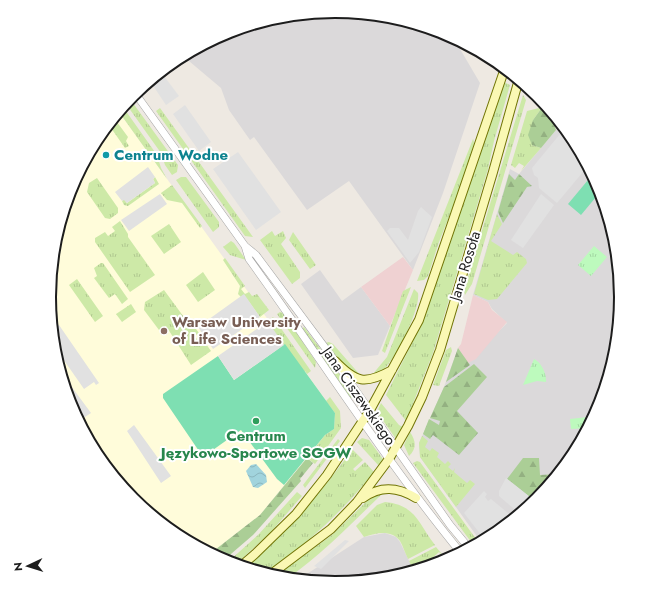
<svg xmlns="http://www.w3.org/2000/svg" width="671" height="594" viewBox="0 0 671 594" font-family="Jost,sans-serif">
<defs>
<pattern id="grass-tufts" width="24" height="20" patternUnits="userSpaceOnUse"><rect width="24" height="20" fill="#cde9a7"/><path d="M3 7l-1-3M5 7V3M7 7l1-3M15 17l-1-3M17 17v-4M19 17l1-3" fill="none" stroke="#b0c78f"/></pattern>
<pattern id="forest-firs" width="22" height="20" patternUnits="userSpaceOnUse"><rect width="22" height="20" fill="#abce96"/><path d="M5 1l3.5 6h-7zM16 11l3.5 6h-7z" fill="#93b081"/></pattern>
<pattern id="park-tufts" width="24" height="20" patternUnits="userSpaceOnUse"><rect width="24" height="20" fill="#bdfabd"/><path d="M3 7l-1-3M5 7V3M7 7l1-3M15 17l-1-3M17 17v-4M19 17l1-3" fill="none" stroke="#a2d6a2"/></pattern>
<pattern id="water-waves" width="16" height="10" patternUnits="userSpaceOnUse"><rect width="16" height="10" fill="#a1d4dd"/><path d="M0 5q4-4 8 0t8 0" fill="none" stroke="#8ab6bd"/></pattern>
</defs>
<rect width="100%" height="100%" fill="#eee9e2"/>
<path fill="#dbd9da" d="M 336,11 L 392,17 L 445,33 L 453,37 L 480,83 L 443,193 L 413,270 L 349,181 L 307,210 L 254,137 L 250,140 L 229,110 L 221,88 L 183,56 L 226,33 L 280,16 Z
M 561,124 L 573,138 L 600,188 L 616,241 L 621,297 L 616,353 L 600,407 L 573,456 L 538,499 L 494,535 L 481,542 L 420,457 L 419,443 L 444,387 L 458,348 L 468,363 L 507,323 L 492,309 L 488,302 L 473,295 L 510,169 L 519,174 Z
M 320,270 L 342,301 L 361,287 L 390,326 L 378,355 L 353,358 L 301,284 Z
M 385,533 L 396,537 L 400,542 L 414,571 L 391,578 L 335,583 L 299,579 L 364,537 Z"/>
<path fill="#efd1d2" d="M 403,257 L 413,270 L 390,326 L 361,287 Z
M 473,295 L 488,302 L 492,310 L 507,322 L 476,359 L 468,363 L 458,348 L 461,344 Z"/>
<path fill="#fffcda" d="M 119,112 L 335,413 L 325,435 L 260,515 L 211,553 L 176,535 L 133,499 L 98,456 L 71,406 L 55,353 L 50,297 L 55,241 L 71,187 L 98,138 Z"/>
<path fill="url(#grass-tufts)" d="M 504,82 L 510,85 L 494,141 L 488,169 L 433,353 L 406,421 L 386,395 L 423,321 Z
M 523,95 L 526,100 L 472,284 L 465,295 L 464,290 Z
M 130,99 L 178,165 L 177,172 L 172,175 L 165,165 L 161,153 L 126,104 Z
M 123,107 L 157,155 L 161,168 L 167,179 L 119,112 Z
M 160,108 L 253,237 L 245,236 L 156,111 Z
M 539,108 L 541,109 L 533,120 L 532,145 L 541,148 L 521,171 L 524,166 L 519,163 L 515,168 L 511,165 L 527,111 Z
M 114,118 L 128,137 L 126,141 L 129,146 L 125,148 L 111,128 L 107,127 Z
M 473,139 C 480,151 449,216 443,232 C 437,246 433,261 428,276 L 424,280 L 417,281 Z
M 155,177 L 159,184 L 128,206 L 124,205 L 122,201 L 124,199 L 127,203 L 155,183 L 153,179 Z
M 181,177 L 186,177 L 219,222 L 219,227 L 213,232 L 176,180 Z
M 97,178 L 118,208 L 118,213 L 110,219 L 105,218 L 87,192 L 89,183 Z
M 172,185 L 202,226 L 200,228 L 182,203 L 167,200 L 161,193 Z
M 497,214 L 502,224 L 491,241 L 513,255 L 517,252 L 526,259 L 527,263 L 497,299 L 488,300 L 474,294 Z
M 120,221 L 128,234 L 128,237 L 155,275 L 130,292 L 95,242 L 95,238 L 105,232 L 108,236 L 115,231 L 112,227 Z
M 169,224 L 181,242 L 164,254 L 151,236 Z
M 272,231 L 275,236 L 283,231 L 286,238 L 281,244 L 300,272 L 300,278 L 292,284 L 260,240 Z
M 293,232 L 316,265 L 310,269 L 289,240 Z
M 231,241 L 234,243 L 246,260 L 230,255 L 223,247 Z
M 225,258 L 245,286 L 241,289 L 245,294 L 249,292 L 252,296 L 257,294 L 269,310 L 260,317 L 244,295 L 241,297 L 238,294 L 240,286 L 223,260 Z
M 101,263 L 103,263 L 128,299 L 122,304 L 115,294 L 109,298 L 94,278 L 97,276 L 94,268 Z
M 203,272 L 215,290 L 198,302 L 186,285 Z
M 77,279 L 103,316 L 95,322 L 69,285 Z
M 411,287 L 385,353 L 382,351 L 403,291 Z
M 414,289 L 418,293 C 421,309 394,363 381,372 C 378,373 375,374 372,375 L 387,357 Z
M 164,290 L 189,324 L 193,325 L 199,333 L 195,336 L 200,344 L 204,341 L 211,351 L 191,365 L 166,326 L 159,330 L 144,310 L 145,302 Z
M 131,304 L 136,312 L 122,322 L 116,314 Z
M 280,312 L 284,313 L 316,362 L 315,368 L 277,314 Z
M 273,317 L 311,371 L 307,374 L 305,371 L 293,378 L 269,323 L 268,321 Z
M 304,327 L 355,395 L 350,399 L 302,329 Z
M 329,342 L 333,344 L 361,376 L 346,369 L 325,343 Z
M 451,347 L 452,351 L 439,386 L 433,385 L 446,350 Z
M 330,397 L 340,411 L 341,428 L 315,464 L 307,458 L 325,435 L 334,429 L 335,413 L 326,401 Z
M 381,403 L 399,425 L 403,427 L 396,439 L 377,412 Z
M 410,432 C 416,441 417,448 409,456 L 404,445 Z
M 422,436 L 428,441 L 425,447 L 430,451 L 432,448 L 439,453 L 437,457 L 445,464 L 448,461 L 451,464 L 448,467 L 453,471 L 455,468 L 454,472 L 467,483 L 470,480 L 475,484 L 456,507 L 420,457 L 419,443 Z
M 362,438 L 369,440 L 383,459 L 379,466 L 357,442 Z
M 338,439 L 340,441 L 305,488 L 303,485 Z
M 352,449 L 363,460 L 353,469 L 355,471 L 365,462 L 374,472 C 344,510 310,541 271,569 L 265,573 L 245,567 C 285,530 322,494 352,449 Z
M 417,461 L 420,462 L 479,543 L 474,546 L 413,463 Z
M 297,492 L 302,496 L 270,533 L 236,564 L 228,562 L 258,535 Z
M 386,492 L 385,494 L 381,495 C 351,524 322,554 288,578 L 275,576 L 332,535 L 371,497 Z
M 385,502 C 416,505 418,523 435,545 L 408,559 C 405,553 403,546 400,541 C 391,529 376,533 364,537 L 356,526 L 377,505 Z
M 436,547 L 447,560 L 439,552 L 427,563 L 430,566 L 414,571 L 409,561 Z"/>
<path fill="url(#forest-firs)" d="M 541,109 L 550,110 L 556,117 L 554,124 L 556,130 L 541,148 L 532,145 L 528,135 L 533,120 Z
M 509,174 L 515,180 L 519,174 L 532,186 L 527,187 L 503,223 L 498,212 Z
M 458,348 L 470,365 L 446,382 Z
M 474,364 L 487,377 L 457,411 L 478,433 L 459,455 L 433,435 L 430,439 L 423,434 L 429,419 L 439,425 L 440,421 L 430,418 L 444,387 Z
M 307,458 L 313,463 L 300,479 L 301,481 L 253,535 L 224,560 L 211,553 L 260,515 Z
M 523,458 L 539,458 L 540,475 L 558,474 L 535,501 L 507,479 Z"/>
<path fill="url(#park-tufts)" d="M 594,246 L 607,257 L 591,276 L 578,265 Z
M 534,359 C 541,362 547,374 546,382 L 537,381 L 523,385 Z
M 588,417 L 588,428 L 571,429 L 570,419 Z"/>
<path fill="#7edfb2" d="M 593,174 L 601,191 L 581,215 L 568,204 Z
M 285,344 L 335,413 L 334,429 L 325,435 L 284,485 L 277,479 L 241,430 L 203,457 L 163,398 L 163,394 L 218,356 L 234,380 Z"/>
<path fill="#e1e1e1" d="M 161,72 L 179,96 L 166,105 L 150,81 Z
M 185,105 L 211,142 L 199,151 L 173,114 Z
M 565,128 L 573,138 L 588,166 L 557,203 L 539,188 L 538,178 L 534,175 L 532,168 Z
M 238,152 L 281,212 L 256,230 L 213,169 Z
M 148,167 L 155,177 L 153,179 L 155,183 L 127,203 L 124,200 L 122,201 L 115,192 Z
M 160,194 L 167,204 L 129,231 L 121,220 Z
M 541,194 L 554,205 L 523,248 L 511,240 Z
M 421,207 L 432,217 L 419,252 L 410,263 L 387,231 L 390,228 L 399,228 L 408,240 L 418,211 Z
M 244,294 L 260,317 L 213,349 L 198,327 Z
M 269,323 L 284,345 L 234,380 L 218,356 L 264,324 L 265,325 Z
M 59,325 L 99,383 L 96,385 L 94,382 L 84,389 L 54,346 L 54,340 L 60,336 L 55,328 Z
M 63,375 L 91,413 L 79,421 L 71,406 L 62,376 Z
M 134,425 L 171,476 L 161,483 L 127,431 Z
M 506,478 L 535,501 L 520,514 L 499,496 L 499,491 Z
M 484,491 L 487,494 L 485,497 L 488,501 L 491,499 L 514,518 L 494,535 L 485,540 L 464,513 Z
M 345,540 L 349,541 L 321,569 L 314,566 Z"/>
<path fill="url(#water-waves)" d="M 256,464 L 266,475 L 267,482 L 258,488 L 253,487 L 246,471 L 251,465 Z"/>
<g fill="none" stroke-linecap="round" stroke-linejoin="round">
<g stroke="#a4a4a4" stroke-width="8">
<path id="tertiary" d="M 135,93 L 245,246 L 256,255 L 335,361 L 450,525 L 469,548
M 245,246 L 249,259 C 320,357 384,459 461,553"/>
</g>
<g stroke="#707404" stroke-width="10">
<path id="secondary" d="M 335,361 C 356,383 365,385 392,370
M 363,498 C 381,485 398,487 416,498
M 241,566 L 255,554 L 296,514 L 327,475 L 370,410 L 419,320 L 505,68
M 270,575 L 331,529 L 357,502 L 389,459 L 408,426 L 422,397 L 440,350 L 493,172 L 519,79"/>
</g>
<use href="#tertiary" stroke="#fff" stroke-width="7"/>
<use href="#secondary" stroke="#faf8b4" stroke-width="8"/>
</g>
<circle fill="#0f9aa8" stroke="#fff" stroke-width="1.5" cx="106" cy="155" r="4"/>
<circle fill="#8d6e63" stroke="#fff" stroke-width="1.5" cx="164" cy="331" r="4"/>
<circle fill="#2e9e5b" stroke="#fff" stroke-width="1.5" cx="256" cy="421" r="4"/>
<g text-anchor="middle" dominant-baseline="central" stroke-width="4" stroke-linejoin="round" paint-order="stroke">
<g font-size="15" font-weight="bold" fill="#0d838f" stroke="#fff" text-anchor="start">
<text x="114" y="155">Centrum Wodne</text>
</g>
<g font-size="15" fill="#1d1d1d" stroke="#fff">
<text transform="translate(465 266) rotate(-73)">Jana Rosoła</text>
<text transform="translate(359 396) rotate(55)">Jana Ciszewskiego</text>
</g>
<g font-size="15" font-weight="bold" fill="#785e54" stroke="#fff" text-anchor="start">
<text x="172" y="322">Warsaw University<tspan x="172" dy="17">of Life Sciences</tspan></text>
</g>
<g font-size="15" font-weight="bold" fill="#27864d" stroke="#fff">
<text x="256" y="436">Centrum<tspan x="256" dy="17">Językowo-Sportowe SGGW</tspan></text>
</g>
</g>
<path d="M0 0H671V594H0ZM56 297a279 279 0 1 1 558 0a279 279 0 1 1-558 0Z" fill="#fff" fill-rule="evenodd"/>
<path fill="none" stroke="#1d1d1d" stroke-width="2" d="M56 297a279 279 0 1 1 558 0a279 279 0 1 1-558 0Z"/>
<g transform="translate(28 566) rotate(266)" stroke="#ffffff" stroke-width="3" paint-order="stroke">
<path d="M0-3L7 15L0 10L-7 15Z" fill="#1d1d1d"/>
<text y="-6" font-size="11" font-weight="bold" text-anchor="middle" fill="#1d1d1d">N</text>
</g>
</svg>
